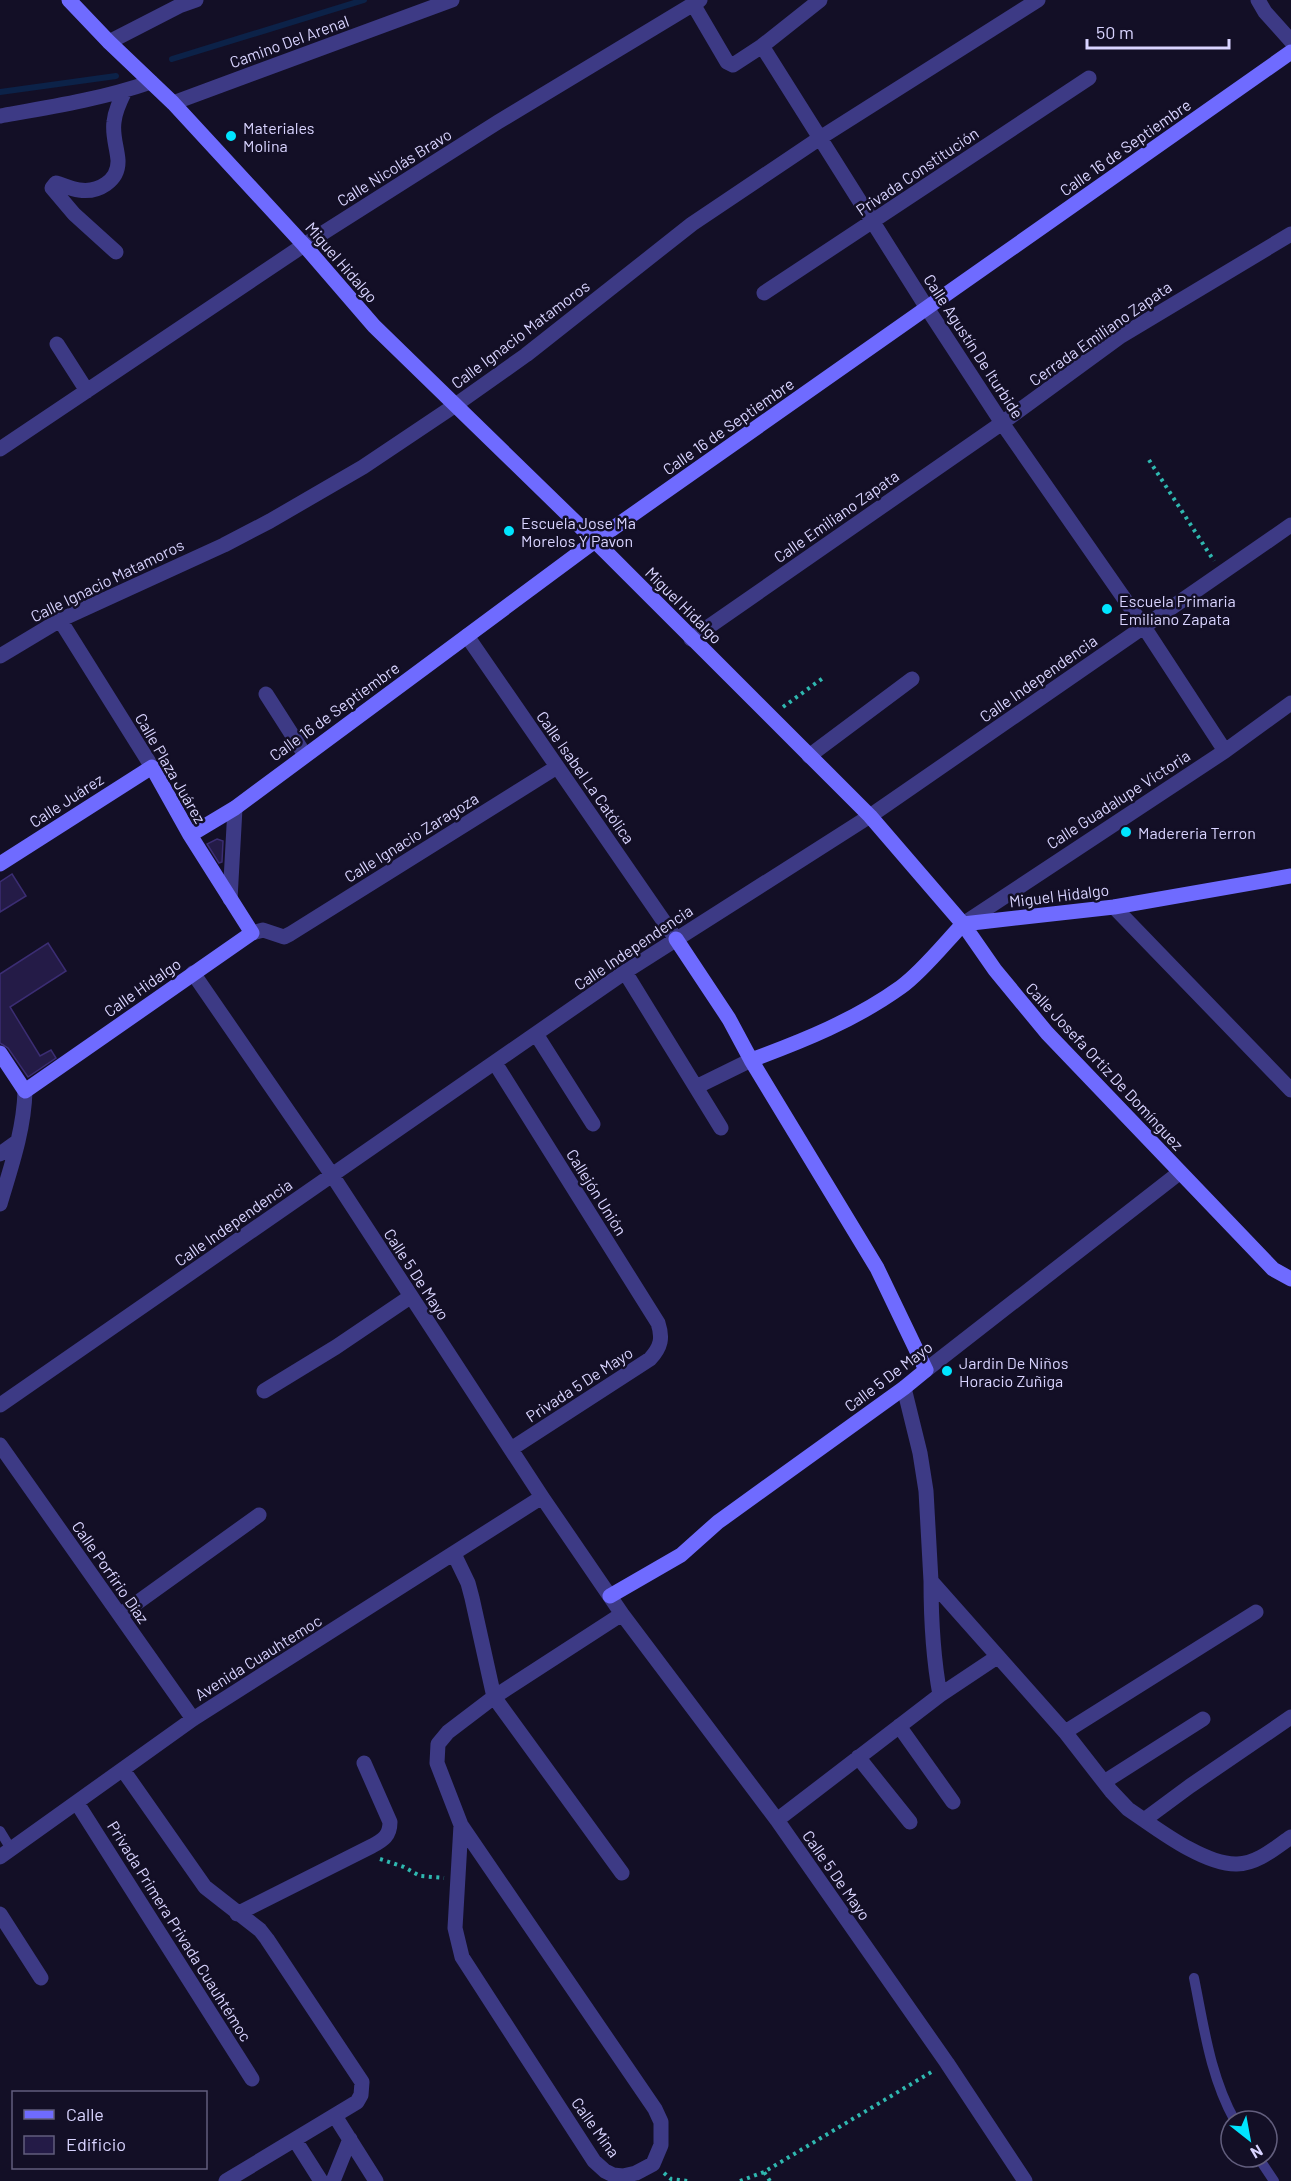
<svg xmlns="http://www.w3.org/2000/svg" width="1291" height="2181" viewBox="0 0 1291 2181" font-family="Barlow,sans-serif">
<rect width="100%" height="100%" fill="#130f26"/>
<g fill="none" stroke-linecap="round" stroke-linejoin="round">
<path stroke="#0c2248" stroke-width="6" d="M 172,59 L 364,0
M 0,92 L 116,76"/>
</g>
<path fill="#241b47" stroke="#3b2d73" stroke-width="1.5" d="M 217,839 L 223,841 L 222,862 L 219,863 L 207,844 Z
M 12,874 L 26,896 L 0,912 L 0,882 Z
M 48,943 L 66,971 L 10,1007 L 40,1056 L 51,1050 L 56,1058 L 28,1077 L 8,1048 L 0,1043 L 0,974 Z"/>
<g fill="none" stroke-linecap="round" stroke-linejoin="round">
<path stroke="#2fb8b0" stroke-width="4" stroke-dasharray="3 4.5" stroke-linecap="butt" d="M 1149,460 L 1214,561
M 783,707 L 823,678
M 380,1859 L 404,1867 L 420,1876 L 444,1878
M 664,2173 L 671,2179 L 688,2181
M 740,2181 L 764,2172
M 770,2181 L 764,2172 L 933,2071"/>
<path stroke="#3d3a85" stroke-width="10" d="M 0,1831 L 11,1849
M 1194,1978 C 1204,2027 1210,2076 1235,2121
M 1258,2157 L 1274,2181"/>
<path stroke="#3d3a85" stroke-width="15" d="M 1258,0 L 1265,12 L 1291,41
M 693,4 L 727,62 L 733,65 L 762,46 L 820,0
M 109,42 L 179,6 L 196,0
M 762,46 L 927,308 L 1002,423 L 1144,627 L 1225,751
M 173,103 L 452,0
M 0,116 C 51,107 102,99 151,82
M 116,252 L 74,214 L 52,188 L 56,183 C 63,185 71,189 79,190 C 98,193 119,181 118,160 C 117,147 112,135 114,122 C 115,111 120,101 125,91
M 764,293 L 1089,78
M 57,344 L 87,391
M 0,449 L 304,245 L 498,122 L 700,0
M 60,620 L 152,767
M 467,636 L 676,939
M 691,639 L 1002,423 L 1121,336 L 1291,234
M 0,656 L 60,620 L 224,545 L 270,521 L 363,467 L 454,406 L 526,355 L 692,224 L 820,138 L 1038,0
M 266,694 L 305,755
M 809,756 L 912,679
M 230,899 L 235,808
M 1114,907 L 1291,1090
M 963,924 L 1225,751 L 1291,703
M 252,933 L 263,930 L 284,937 L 290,934 L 557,767
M 625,972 L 721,1128
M 193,973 L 332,1175 L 542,1497 L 622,1614 L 777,1820 L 947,2063 L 1025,2181
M 536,1034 L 593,1124
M 495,1063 L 658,1323 C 663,1338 661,1347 650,1359 L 511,1449
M 696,1087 L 751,1060
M 0,1154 L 18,1141
M 0,1204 C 11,1167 24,1130 25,1091
M 926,1370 L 1179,1173
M 904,1388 L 920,1453 L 926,1491 L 931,1581 L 1065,1732 L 1111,1791 L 1128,1809 L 1144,1820 L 1190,1786 L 1291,1717
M 264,1391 L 336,1347 L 410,1297
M 0,1405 L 625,972 L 870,816 L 1291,525
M 0,1445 L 193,1719
M 454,1554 L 468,1583 L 472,1598 L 494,1697 L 622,1873
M 931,1581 C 931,1620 933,1657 940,1695
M 120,1615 L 259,1515
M 899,1726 L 953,1802
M 1065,1732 L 1256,1612
M 858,1757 L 910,1822
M 123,1770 L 205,1887 L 260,1930 L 267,1939 L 362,2082 L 361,2095 L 357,2102 L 226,2181
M 1104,1782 L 1203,1719
M 77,1803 L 252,2079
M 777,1820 L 940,1695 L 997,1657
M 1144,1820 C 1167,1836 1208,1865 1237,1864 C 1257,1864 1275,1848 1291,1837
M 461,1825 L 655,2109 L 661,2122 L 661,2145 L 653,2164 L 636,2173 L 623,2176 L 613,2175 L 605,2171 L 594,2161 L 462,1957 L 455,1928 L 461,1825 L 437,1763 L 438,1744 L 448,1732 L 494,1697 L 622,1614
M 0,1857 L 193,1719 L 542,1497
M 0,1914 L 41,1978
M 237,1914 L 372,1846 C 383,1840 390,1836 390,1822 L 364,1763
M 335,2116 L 376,2181
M 295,2140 L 321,2181
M 333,2181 L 350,2139"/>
<path stroke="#6f6bff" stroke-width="15" d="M 69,0 L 109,42 L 173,103 L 304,245 L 374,326 L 595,541 L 870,816 L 963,924 L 1114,907 L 1291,876
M 190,835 L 235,808 L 595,541 L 1291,52
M 0,864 L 152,767 L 190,835 L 252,933 L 25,1091 L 0,1053
M 751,1060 C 803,1041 855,1020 901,987 C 921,973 945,943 963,924 L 995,970 L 1047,1033 L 1273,1269 L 1291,1279
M 610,1596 L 681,1555 L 718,1522 L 904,1388 L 926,1370 L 877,1268 L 751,1060 L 729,1019 L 676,939"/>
</g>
<g fill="#00e5ff" stroke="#130f26" stroke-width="2">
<circle cx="231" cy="136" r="6"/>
<circle cx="509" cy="531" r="6"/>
<circle cx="1107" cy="609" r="6"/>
<circle cx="1126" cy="832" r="6"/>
<circle cx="947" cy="1371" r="6"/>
</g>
<g text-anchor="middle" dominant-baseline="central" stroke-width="5" stroke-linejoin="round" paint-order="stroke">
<g font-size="16" fill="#d9d4ff" stroke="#130f26">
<text transform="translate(289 41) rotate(-20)">Camino Del Arenal</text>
<text transform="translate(1125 147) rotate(-35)">Calle 16 de Septiembre</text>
<text transform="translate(394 167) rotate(-32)">Calle Nicolás Bravo</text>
<text transform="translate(917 171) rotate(-34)">Privada Constitución</text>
<text transform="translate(342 262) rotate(49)">Miguel Hidalgo</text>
<text transform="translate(1100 333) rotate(-35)">Cerrada Emiliano Zapata</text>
<text transform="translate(520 334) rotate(-37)">Calle Ignacio Matamoros</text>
<text transform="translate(974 346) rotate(57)">Calle Agustín De Iturbide</text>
<text transform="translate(728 426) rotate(-35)">Calle 16 de Septiembre</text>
<text transform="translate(836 516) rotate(-35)">Calle Emiliano Zapata</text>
<text transform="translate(107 580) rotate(-26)">Calle Ignacio Matamoros</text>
<text transform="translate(684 605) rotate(45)">Miguel Hidalgo</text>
<text transform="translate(1038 678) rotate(-35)">Calle Independencia</text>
<text transform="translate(334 711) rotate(-36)">Calle 16 de Septiembre</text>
<text transform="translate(171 768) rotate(60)">Calle Plaza Juárez</text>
<text transform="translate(586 777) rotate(55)">Calle Isabel La Católica</text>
<text transform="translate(1118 799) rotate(-33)">Calle Guadalupe Victoria</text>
<text transform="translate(66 800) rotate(-33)">Calle Juárez</text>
<text transform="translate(411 837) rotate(-32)">Calle Ignacio Zaragoza</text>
<text transform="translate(1059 895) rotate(-7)">Miguel Hidalgo</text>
<text transform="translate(633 947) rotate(-34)">Calle Independencia</text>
<text transform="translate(142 987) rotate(-35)">Calle Hidalgo</text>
<text transform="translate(1105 1066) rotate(47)">Calle Josefa Ortiz De Domínguez</text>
<text transform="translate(597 1192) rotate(58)">Callejón Unión</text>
<text transform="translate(233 1222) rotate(-35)">Calle Independencia</text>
<text transform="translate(417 1274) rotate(57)">Calle 5 De Mayo</text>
<text transform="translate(888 1376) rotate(-37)">Calle 5 De Mayo</text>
<text transform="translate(579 1384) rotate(-33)">Privada 5 De Mayo</text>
<text transform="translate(111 1572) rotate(55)">Calle Porfirio Díaz</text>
<text transform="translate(258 1657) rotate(-32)">Avenida Cuauhtemoc</text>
<text transform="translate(837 1875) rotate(55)">Calle 5 De Mayo</text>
<text transform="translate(180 1931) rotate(58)">Privada Primera Privada Cuauhtémoc</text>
<text transform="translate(596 2127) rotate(54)">Calle Mina</text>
</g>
<g font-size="16" fill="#d9d4ff" stroke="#130f26" text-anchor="start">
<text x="243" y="127">Materiales<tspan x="243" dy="18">Molina</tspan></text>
<text x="521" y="522">Escuela Jose Ma<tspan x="521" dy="18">Morelos Y Pavon</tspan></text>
<text x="1119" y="600">Escuela Primaria<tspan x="1119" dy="18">Emiliano Zapata</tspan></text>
<text x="1138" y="832">Madereria Terron</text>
<text x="959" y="1362">Jardin De Niños<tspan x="959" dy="18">Horacio Zuñiga</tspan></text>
</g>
</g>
<rect x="12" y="2091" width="195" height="78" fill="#130f26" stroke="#625e7d" stroke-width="1.5"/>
<rect x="24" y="2110" width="30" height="9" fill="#6f6bff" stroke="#625e7d" stroke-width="1.5"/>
<text x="66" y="2121" font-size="18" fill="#d9d4ff">Calle</text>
<rect x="24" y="2136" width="30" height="18" fill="#241b47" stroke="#625e7d" stroke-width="1.5"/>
<text x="66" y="2151" font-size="18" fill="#d9d4ff">Edificio</text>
<g transform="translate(1249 2139) rotate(149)"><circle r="28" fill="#130f26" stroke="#625e7d" stroke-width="1.5"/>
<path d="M0-4.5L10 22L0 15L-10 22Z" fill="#00e5ff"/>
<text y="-9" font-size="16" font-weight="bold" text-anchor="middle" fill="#d9d4ff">N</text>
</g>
<path d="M1087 39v9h142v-9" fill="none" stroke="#d9d4ff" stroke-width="3"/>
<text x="1096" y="39" font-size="18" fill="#d9d4ff" stroke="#130f26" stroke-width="4.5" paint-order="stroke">50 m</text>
</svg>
